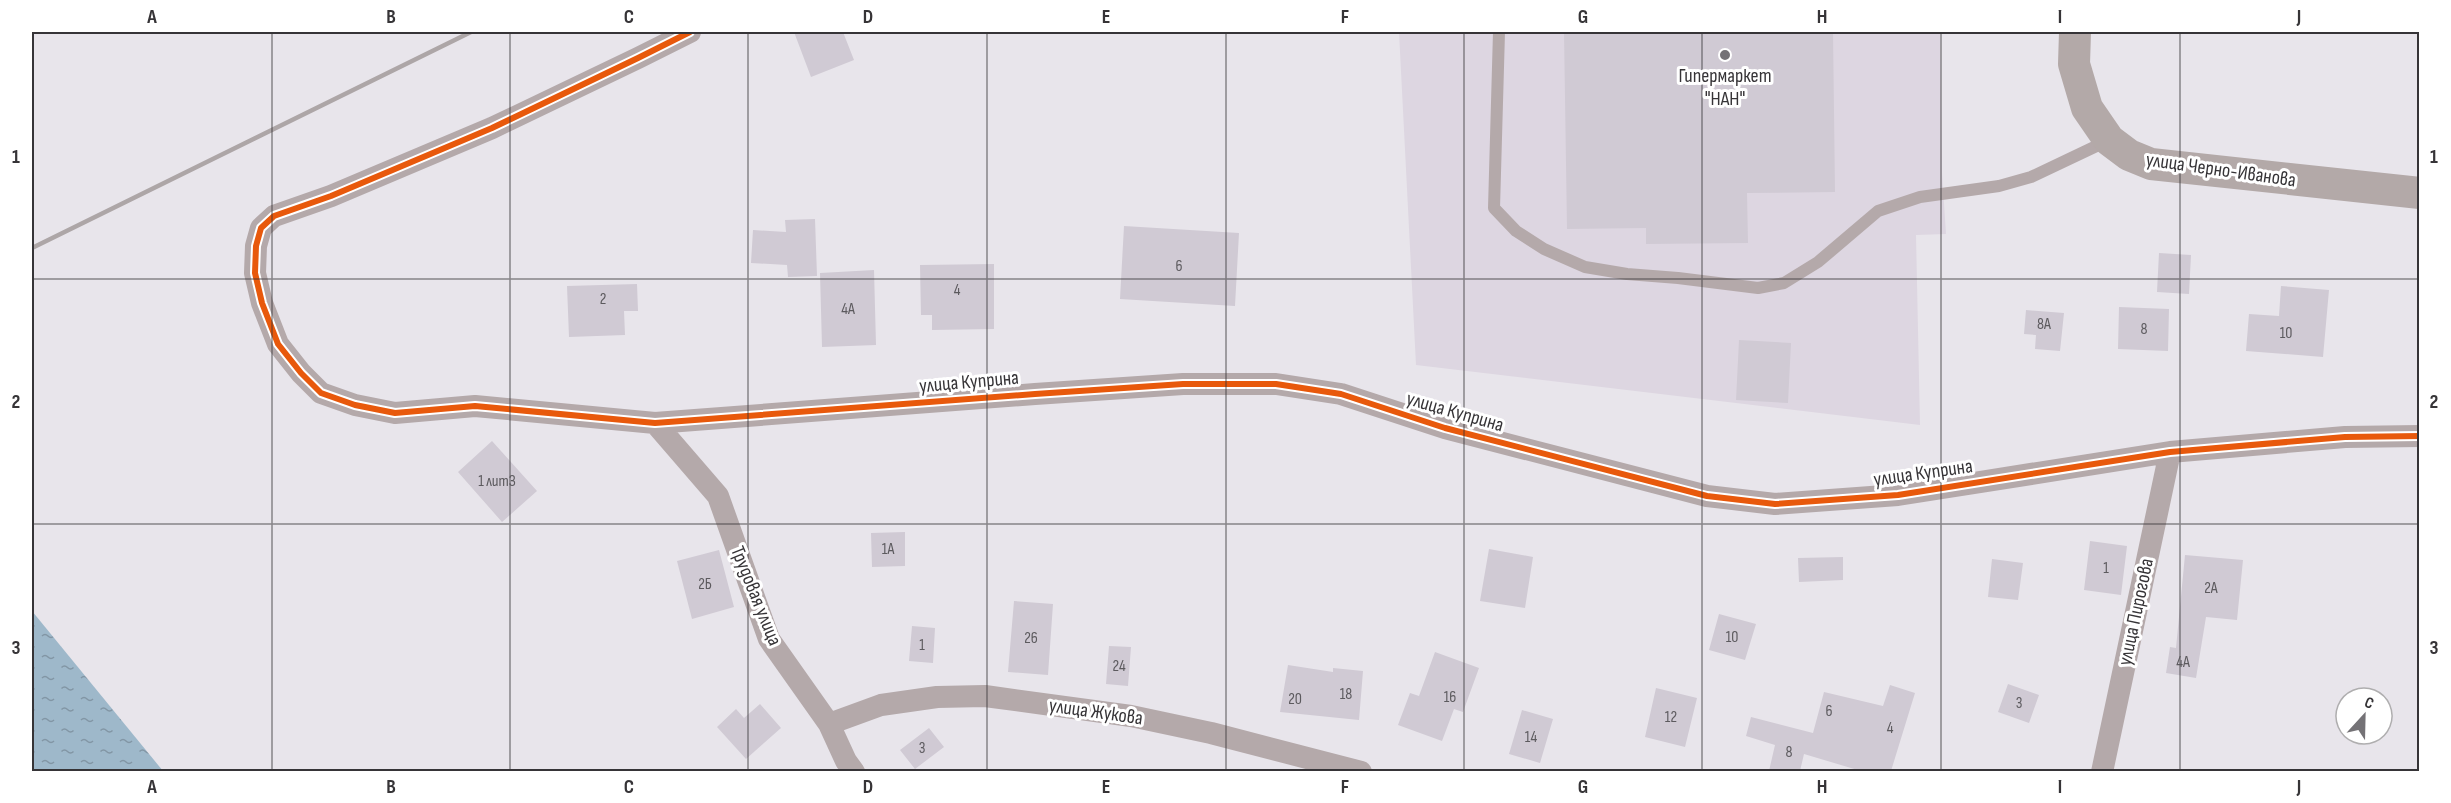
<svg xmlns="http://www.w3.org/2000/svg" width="2451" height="803" viewBox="0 0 2451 803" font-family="'Sofia Sans Condensed',sans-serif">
<defs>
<pattern id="water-ripples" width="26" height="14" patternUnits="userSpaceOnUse" patternTransform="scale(1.5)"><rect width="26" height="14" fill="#9eb8ca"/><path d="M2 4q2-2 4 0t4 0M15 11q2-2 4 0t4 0" fill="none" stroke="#8296a5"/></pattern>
</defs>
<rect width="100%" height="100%" fill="#e8e5eb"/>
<path fill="#ddd6e1" d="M 1399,32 L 1940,32 L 1942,173 L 1946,234 L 1916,235 L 1920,425 L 1416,365 Z"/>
<path fill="url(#water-ripples)" d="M 32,611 L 163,771 L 32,771 Z"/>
<path fill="#d0cad4" d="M 794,32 L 843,32 L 854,60 L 811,77 Z
M 1564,32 L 1833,32 L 1835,192 L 1747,193 L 1748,243 L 1646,244 L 1646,228 L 1567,229 Z
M 815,219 L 817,276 L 788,277 L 787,265 L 751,263 L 753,230 L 786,232 L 785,220 Z
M 1124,226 L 1239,233 L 1235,306 L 1120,299 Z
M 2159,253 L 2191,255 L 2189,294 L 2157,292 Z
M 994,264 L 994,329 L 932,330 L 932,315 L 921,315 L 920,265 Z
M 874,270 L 876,345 L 822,347 L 820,273 Z
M 637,284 L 638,311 L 624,311 L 625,335 L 569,337 L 567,286 Z
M 2281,286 L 2329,290 L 2323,357 L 2246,351 L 2249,314 L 2279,316 Z
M 2119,307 L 2169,309 L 2168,351 L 2118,349 Z
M 2026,310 L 2064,313 L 2060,351 L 2035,349 L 2036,335 L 2024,334 Z
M 1739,340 L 1791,343 L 1788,403 L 1736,400 Z
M 492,441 L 537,491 L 502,522 L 458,472 Z
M 905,532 L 905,566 L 872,567 L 871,533 Z
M 2090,541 L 2127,546 L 2121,595 L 2084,590 Z
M 1489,549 L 1533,557 L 1525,608 L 1480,601 Z
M 719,550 L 734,607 L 692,619 L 677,561 Z
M 2185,555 L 2243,560 L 2237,620 L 2206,617 L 2196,678 L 2166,673 L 2170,647 L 2176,648 Z
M 1843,557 L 1843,580 L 1799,582 L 1798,558 Z
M 1992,559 L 2023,563 L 2018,600 L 1988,597 Z
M 1014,601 L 1053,604 L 1048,675 L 1008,672 Z
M 1719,614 L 1756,624 L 1745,660 L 1709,650 Z
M 912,626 L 935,628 L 933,663 L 909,661 Z
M 1109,646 L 1131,647 L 1128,686 L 1106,684 Z
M 1435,652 L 1479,668 L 1463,712 L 1454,709 L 1442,741 L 1398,725 L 1410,693 L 1419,696 Z
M 1288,665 L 1333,672 L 1333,668 L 1363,671 L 1359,720 L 1280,712 Z
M 2008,684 L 2039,695 L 2029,723 L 1998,712 Z
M 1890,685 L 1915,693 L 1891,771 L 1861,771 L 1804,754 L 1800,771 L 1769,771 L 1775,745 L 1746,736 L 1751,717 L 1813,733 L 1824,692 L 1883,706 Z
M 1656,688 L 1697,698 L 1685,747 L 1645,737 Z
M 760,704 L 781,728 L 746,759 L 717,727 L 736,709 L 744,718 Z
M 1522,710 L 1553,719 L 1540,763 L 1509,754 Z
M 929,728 L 944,747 L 915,769 L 900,750 Z"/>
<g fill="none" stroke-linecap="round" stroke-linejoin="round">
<path stroke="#b4a9aa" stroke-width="12" d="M 1499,32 L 1494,208 L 1516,231 L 1544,249 L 1585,267 L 1627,274 L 1678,278 L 1758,288 L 1784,283 L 1818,262 L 1878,211 L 1920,197 L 1999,186 L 2031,177 L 2107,141"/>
<path stroke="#b4a9aa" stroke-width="22" d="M 690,32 L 638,58 L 492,128 L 331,196 L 274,216 L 261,228 L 256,246 L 255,273 L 262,303 L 278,344 L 301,373 L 321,393 L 355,405 L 395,413 L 475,406 L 655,423 L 1035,394 L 1183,384 L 1276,384 L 1341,394 L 1445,428 L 1707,496 L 1775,504 L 1898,495 L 2170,452 L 2345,437 L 2420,436
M 655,423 L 718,496 L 769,639 L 829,724 L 846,761 L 854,772
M 829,724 L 881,705 L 937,697 L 985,696 L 1131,716 L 1211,733 L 1361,772
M 2102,772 L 2170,452"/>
<path stroke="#b3a9a8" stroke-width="32" d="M 2075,32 L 2074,64 L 2087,108 L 2109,140 L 2129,155 L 2151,164 L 2420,193"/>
<path stroke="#ada6a7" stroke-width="4.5" d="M 32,248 L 471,32"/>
<g stroke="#fff" stroke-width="10">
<path id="cycleway" d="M 690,32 L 638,58 L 492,128 L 331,196 L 274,216 L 261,228 L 256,246 L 255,273 L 262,303 L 278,344 L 301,373 L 321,393 L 355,405 L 395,413 L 475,406 L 655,423 L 1035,394 L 1183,384 L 1276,384 L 1341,394 L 1445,428 L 1707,496 L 1775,504 L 1898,495 L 2170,452 L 2345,437 L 2420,436"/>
</g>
<use href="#cycleway" stroke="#e8590c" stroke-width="6"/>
</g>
<path fill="none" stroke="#363437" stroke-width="1.5" stroke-opacity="0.55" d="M 272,32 L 272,772M 510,32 L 510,772M 748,32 L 748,772M 987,32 L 987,772M 1226,32 L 1226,772M 1464,32 L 1464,772M 1702,32 L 1702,772M 1941,32 L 1941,772M 2180,32 L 2180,772M 32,279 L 2420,279M 32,524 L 2420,524"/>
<circle fill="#747276" stroke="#fff" stroke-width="2" cx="1725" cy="55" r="6"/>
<g text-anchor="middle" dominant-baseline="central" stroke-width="6" stroke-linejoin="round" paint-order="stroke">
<g font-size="16" fill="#5c5a5e">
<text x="1179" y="266">6</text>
<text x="957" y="290">4</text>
<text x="603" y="299">2</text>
<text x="848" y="309">4А</text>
<text x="2044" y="324">8А</text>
<text x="2144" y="329">8</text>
<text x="2286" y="333">10</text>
<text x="497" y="481">1 литЗ</text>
<text x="888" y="549">1А</text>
<text x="2106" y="568">1</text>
<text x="705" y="584">2Б</text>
<text x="2211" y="588">2А</text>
<text x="1732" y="637">10</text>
<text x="1031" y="638">26</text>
<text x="922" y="645">1</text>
<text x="2183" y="662">4А</text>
<text x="1119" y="666">24</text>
<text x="1346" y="694">18</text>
<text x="1450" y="697">16</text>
<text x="1295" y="699">20</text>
<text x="2019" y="703">3</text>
<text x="1829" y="711">6</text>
<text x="1671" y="717">12</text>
<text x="1890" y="728">4</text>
<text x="1531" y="737">14</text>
<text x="922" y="748">3</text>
<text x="1789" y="752">8</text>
</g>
<g font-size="20" fill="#363437" stroke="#fff">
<text x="1725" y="76">Гипермаркет<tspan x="1725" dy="23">"НАН"</tspan></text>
</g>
<g font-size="20" fill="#363437" stroke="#fff">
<text transform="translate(2221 170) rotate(8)">улица Черно-Иванова</text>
<text transform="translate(969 382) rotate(-5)">улица Куприна</text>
<text transform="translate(1455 412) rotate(16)">улица Куприна</text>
<text transform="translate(1923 473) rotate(-8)">улица Куприна</text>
<text transform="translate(756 596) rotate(68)">Трудовая улица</text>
<text transform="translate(2136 612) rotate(-78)">улица Пирогова</text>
<text transform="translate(1096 712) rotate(8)">улица Жукова</text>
</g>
</g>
<rect width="2451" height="803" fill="none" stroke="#ffffff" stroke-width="66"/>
<g transform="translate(2364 716) rotate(22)"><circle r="28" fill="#ffffff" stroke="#afaeaf" stroke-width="1.5"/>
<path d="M0-4.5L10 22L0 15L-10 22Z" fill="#747276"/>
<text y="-9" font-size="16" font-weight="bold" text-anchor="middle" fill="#363437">С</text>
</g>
<rect x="33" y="33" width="2385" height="737" fill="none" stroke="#363437" stroke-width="2"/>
<g font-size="20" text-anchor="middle" font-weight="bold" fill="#363437">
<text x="152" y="23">A</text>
<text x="391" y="23">B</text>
<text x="629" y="23">C</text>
<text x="868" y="23">D</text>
<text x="1106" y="23">E</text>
<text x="1345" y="23">F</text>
<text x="1583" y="23">G</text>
<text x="1822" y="23">H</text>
<text x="2060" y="23">I</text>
<text x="2299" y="23">J</text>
<text x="16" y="163">1</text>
<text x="2434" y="163">1</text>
<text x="16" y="408">2</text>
<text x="2434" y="408">2</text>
<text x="16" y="654">3</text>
<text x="2434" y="654">3</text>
<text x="152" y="793">A</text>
<text x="391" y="793">B</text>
<text x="629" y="793">C</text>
<text x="868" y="793">D</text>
<text x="1106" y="793">E</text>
<text x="1345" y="793">F</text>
<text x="1583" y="793">G</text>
<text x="1822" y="793">H</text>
<text x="2060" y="793">I</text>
<text x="2299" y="793">J</text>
</g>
</svg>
